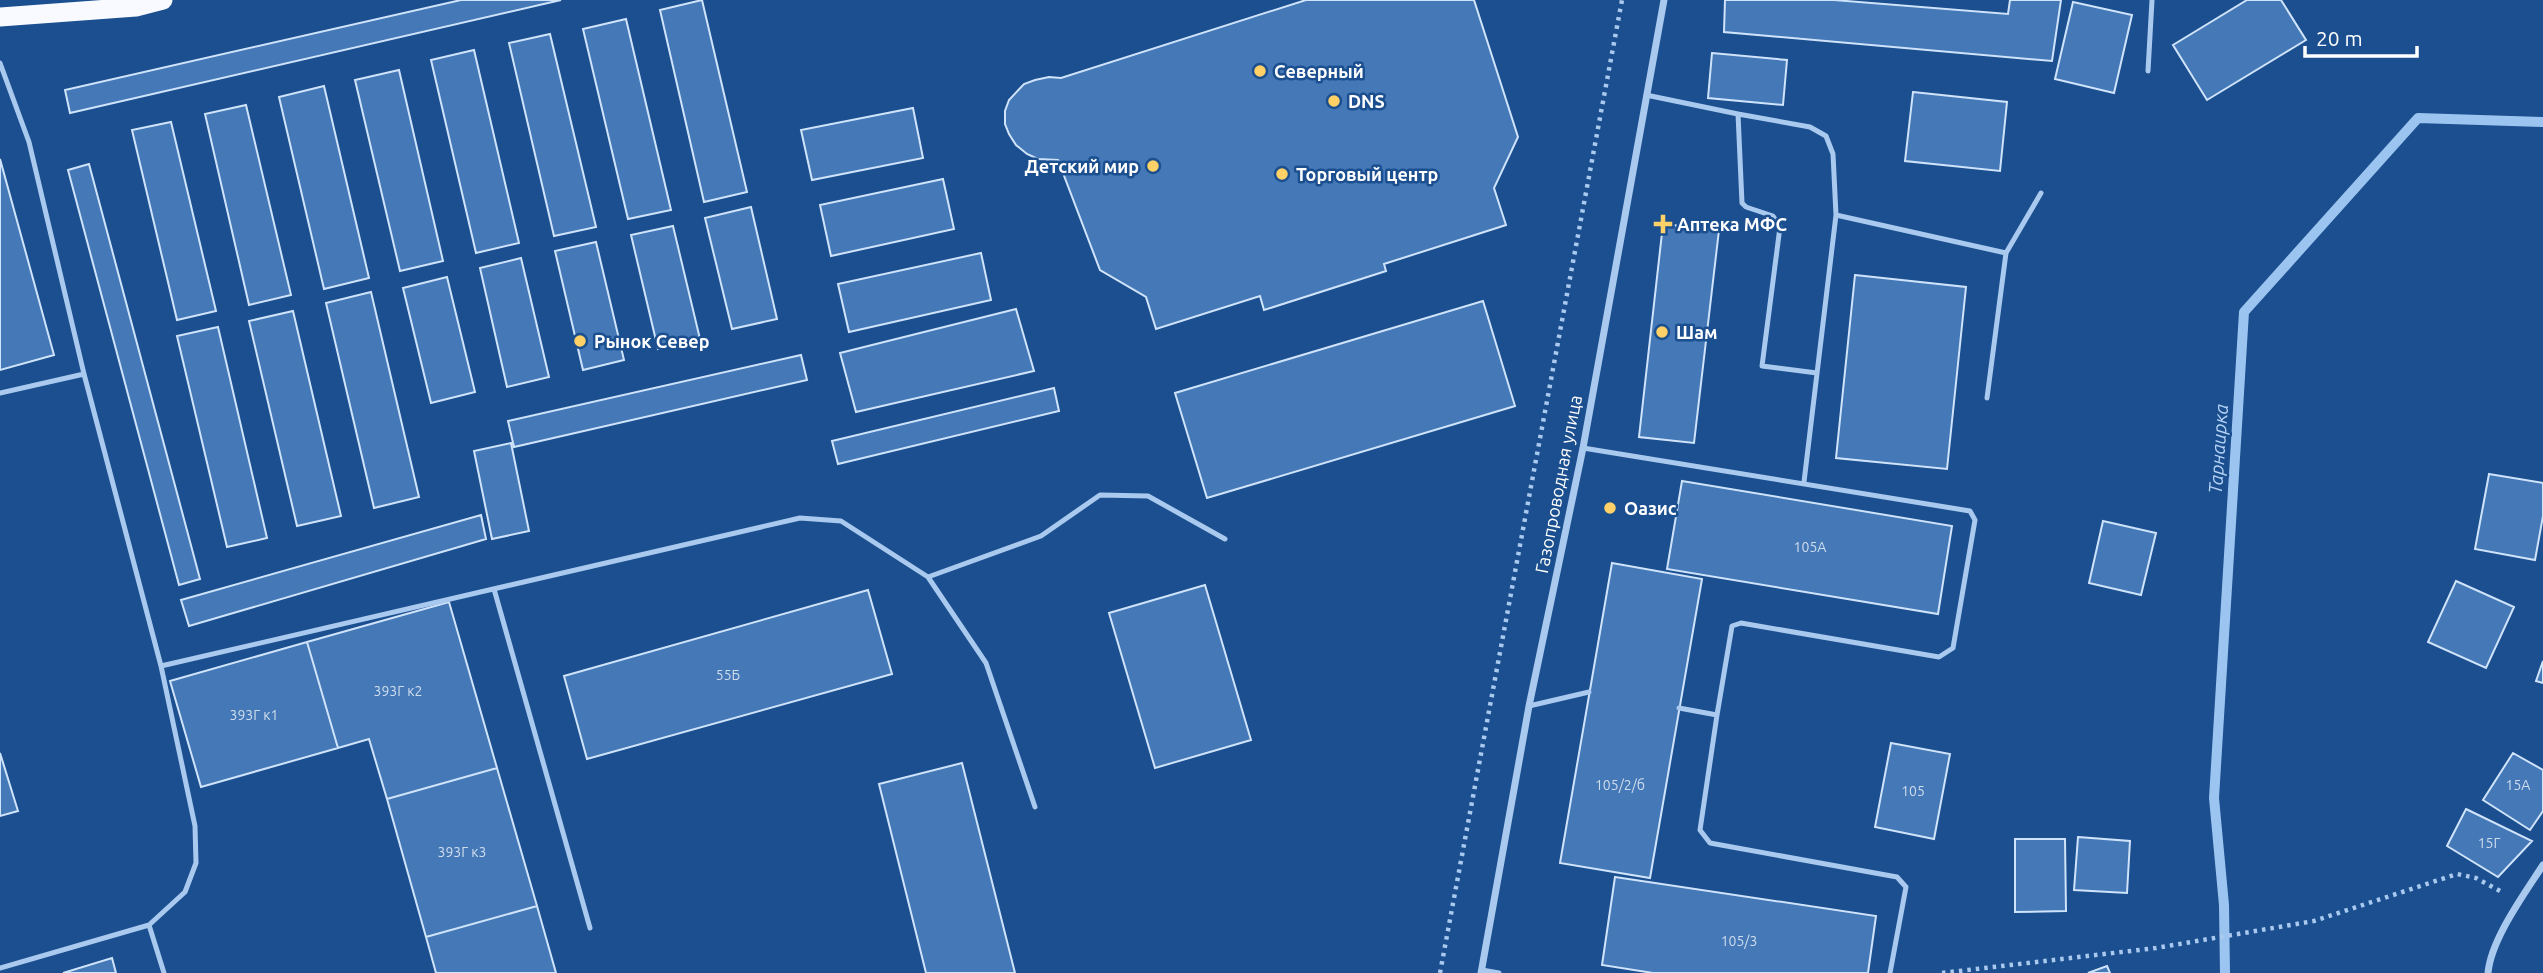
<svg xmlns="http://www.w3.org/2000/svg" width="2543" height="973" viewBox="0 0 2543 973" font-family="Ubuntu,sans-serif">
<rect width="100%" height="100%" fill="#1b4f8f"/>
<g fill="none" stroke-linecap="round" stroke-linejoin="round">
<path stroke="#9cc4f0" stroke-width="10" d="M 2225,973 L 2224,905 L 2214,798 L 2244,312 L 2418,118 L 2543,122"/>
</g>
<path fill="#4478b7" stroke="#cfe3fa" stroke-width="2" d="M 461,0 L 561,0 L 70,113 L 65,90 Z
M 702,0 L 747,192 L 704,202 L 660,10 Z
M 1306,0 L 1474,0 L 1518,137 L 1494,188 L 1506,225 L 1384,264 L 1386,271 L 1264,310 L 1260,296 L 1156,329 L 1146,297 L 1100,270 L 1058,160 L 1038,159 L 1027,154 L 1016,145 L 1009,134 L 1005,124 L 1005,111 L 1009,100 L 1024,84 L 1035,80 L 1049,77 L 1061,78 Z
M 1725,0 L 1834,0 L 2008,14 L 2010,0 L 2061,0 L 2052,61 L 1724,32 Z
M 2247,0 L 2281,0 L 2306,40 L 2207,100 L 2173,45 Z
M 2073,2 L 2132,15 L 2114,93 L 2055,79 Z
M 626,19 L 671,210 L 628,219 L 583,29 Z
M 550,34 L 596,227 L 554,236 L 509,43 Z
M 474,50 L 519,243 L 476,253 L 431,60 Z
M 1712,53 L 1787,60 L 1783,105 L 1708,98 Z
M 399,70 L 443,261 L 400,271 L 355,80 Z
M 324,86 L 369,278 L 324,289 L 279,97 Z
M 1913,92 L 2007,102 L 2000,171 L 1905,161 Z
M 246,105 L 291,295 L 249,305 L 205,114 Z
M 913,108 L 923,158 L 812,180 L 801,130 Z
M 171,122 L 216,311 L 177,320 L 132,130 Z
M 0,159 L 54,355 L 0,370 Z
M 89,164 L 200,579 L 179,585 L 68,170 Z
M 943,179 L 954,229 L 831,256 L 820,205 Z
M 751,207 L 777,319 L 732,329 L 705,218 Z
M 1663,224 L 1719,230 L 1694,443 L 1639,437 Z
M 673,226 L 700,339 L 658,349 L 631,235 Z
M 596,242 L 624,360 L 583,370 L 555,251 Z
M 981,253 L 991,300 L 849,332 L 838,284 Z
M 521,258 L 549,377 L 507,387 L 480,268 Z
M 1855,275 L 1966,287 L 1947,469 L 1836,458 Z
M 447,277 L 475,392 L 431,403 L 403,288 Z
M 371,292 L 419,497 L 374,508 L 326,303 Z
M 1483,301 L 1515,406 L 1207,498 L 1175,393 Z
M 1016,309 L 1034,371 L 856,412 L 840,353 Z
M 293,311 L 341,516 L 297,526 L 249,321 Z
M 218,327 L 267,538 L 227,547 L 177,336 Z
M 801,355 L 807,380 L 514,447 L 508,421 Z
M 1054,388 L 1059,411 L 838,464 L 832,441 Z
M 511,443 L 529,531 L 492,539 L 474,451 Z
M 2489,474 L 2543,483 L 2543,516 L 2535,560 L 2475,549 Z
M 1682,481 L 1952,526 L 1938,614 L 1667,569 Z
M 481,515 L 486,539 L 189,626 L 181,600 Z
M 2103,521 L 2156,533 L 2141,595 L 2089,583 Z
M 1612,563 L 1702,579 L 1650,878 L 1560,863 Z
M 2456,581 L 2514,607 L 2486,668 L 2428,642 Z
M 1205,585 L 1251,740 L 1155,768 L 1109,613 Z
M 868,590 L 892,674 L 587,759 L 564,676 Z
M 449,602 L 497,768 L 387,799 L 369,739 L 338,748 L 307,642 Z
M 307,642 L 338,748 L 201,787 L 170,681 Z
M 2543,661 L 2543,683 L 2536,681 Z
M 1891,743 L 1950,754 L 1934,839 L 1875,827 Z
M 0,753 L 18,811 L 0,816 Z
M 2513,753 L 2543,770 L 2543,811 L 2530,830 L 2483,800 Z
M 962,763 L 1015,973 L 926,973 L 879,784 Z
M 497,768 L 537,906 L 426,937 L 387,799 Z
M 2466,809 L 2532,841 L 2498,877 L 2447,846 Z
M 2078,837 L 2130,841 L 2127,893 L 2074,890 Z
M 2015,839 L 2065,839 L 2066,911 L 2015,912 Z
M 1615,877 L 1876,916 L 1868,973 L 1653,973 L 1602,965 Z
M 537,906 L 556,973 L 436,973 L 426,937 Z
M 112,958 L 116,973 L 63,973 Z
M 2107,966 L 2110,973 L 2088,973 Z"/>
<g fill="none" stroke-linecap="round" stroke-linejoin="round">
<path stroke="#a9c9ee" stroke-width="4.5" stroke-dasharray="3.5 5" stroke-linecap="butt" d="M 1440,973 L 1622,0
M 1942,973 L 2156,948 L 2314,921 L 2457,874 L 2476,878 L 2500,891"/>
<path stroke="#a9c9ee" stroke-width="5" d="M 0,63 L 29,142 L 84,374 L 161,666 L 195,826 L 196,863 L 185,892 L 149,925 L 164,973
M 2148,71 L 2152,0
M 1646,95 L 1738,114 L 1742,203 L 1746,207 L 1773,216 L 1780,227 L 1762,366 L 1817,373
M 1738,114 L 1810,127 L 1826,136 L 1833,154 L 1836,215 L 1804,482
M 1836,215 L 2006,253 L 1987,398
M 2006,253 L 2041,193
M 0,393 L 84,374
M 1583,448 L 1970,511 L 1975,520 L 1953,648 L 1939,657 L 1741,623 L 1732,626 L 1717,715
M 928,577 L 1041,536 L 1100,495 L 1148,496 L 1225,539
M 494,589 L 590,928
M 161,666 L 800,518 L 841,521 L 928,577 L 986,663 L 1035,807
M 1529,706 L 1589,692
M 1679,708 L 1717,715 L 1700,830 L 1710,843 L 1897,877 L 1906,887 L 1890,973
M 0,968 L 149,925
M 1482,970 L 1499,973"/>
<path stroke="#a9c9ee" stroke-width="7" d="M 1481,973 L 1529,706 L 1583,448 L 1664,0
M 2488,973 C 2491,939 2525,893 2543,865"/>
<path stroke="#f8faff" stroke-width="19" d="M 0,17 L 136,7 L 163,0"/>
</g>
<g fill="#ffd166" stroke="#1b4f8f" stroke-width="2.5">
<circle cx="1260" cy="71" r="7"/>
<circle cx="1334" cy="101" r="7"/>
<circle cx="1153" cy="166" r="7"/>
<circle cx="1282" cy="174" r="7"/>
<path d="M1659.5 213.5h7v7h7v7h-7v7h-7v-7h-7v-7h7z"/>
<circle cx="1662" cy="332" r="7"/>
<circle cx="580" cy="341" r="7"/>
<circle cx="1610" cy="508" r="7"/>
</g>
<g text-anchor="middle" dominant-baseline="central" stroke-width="5" stroke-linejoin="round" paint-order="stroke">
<g font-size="14" fill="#d0dded">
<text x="1810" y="547">105А</text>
<text x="728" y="675">55Б</text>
<text x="398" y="691">393Г к2</text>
<text x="254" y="715">393Г к1</text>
<text x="1620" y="785">105/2/б</text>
<text x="2518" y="785">15А</text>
<text x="1913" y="791">105</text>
<text x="2489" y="843">15Г</text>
<text x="462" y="852">393Г к3</text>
<text x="1739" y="941">105/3</text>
</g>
<g font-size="18" font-weight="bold" fill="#fff" stroke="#1b4f8f" text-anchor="start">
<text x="1274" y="71">Северный</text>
<text x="1348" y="101">DNS</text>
<text x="1139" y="166" text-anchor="end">Детский мир</text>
<text x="1296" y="174">Торговый центр</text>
<text x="1677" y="224">Аптека МФС</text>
<text x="1676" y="332">Шам</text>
<text x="594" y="341">Рынок Север</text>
<text x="1624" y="508">Оазис</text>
</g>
<g font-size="18" fill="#fff" stroke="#1b4f8f">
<text transform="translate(1558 484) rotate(-79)">Газопроводная улица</text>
</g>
<g font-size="19" font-style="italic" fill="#b5d3f5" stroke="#1b4f8f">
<text transform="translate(2218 449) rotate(-86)">Тарнаирка</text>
</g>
</g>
<path d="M2305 46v10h112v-10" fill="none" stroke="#ffffff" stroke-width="3.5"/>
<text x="2316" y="46" font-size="21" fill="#ffffff" stroke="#1b4f8f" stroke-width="5" paint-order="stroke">20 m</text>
</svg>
